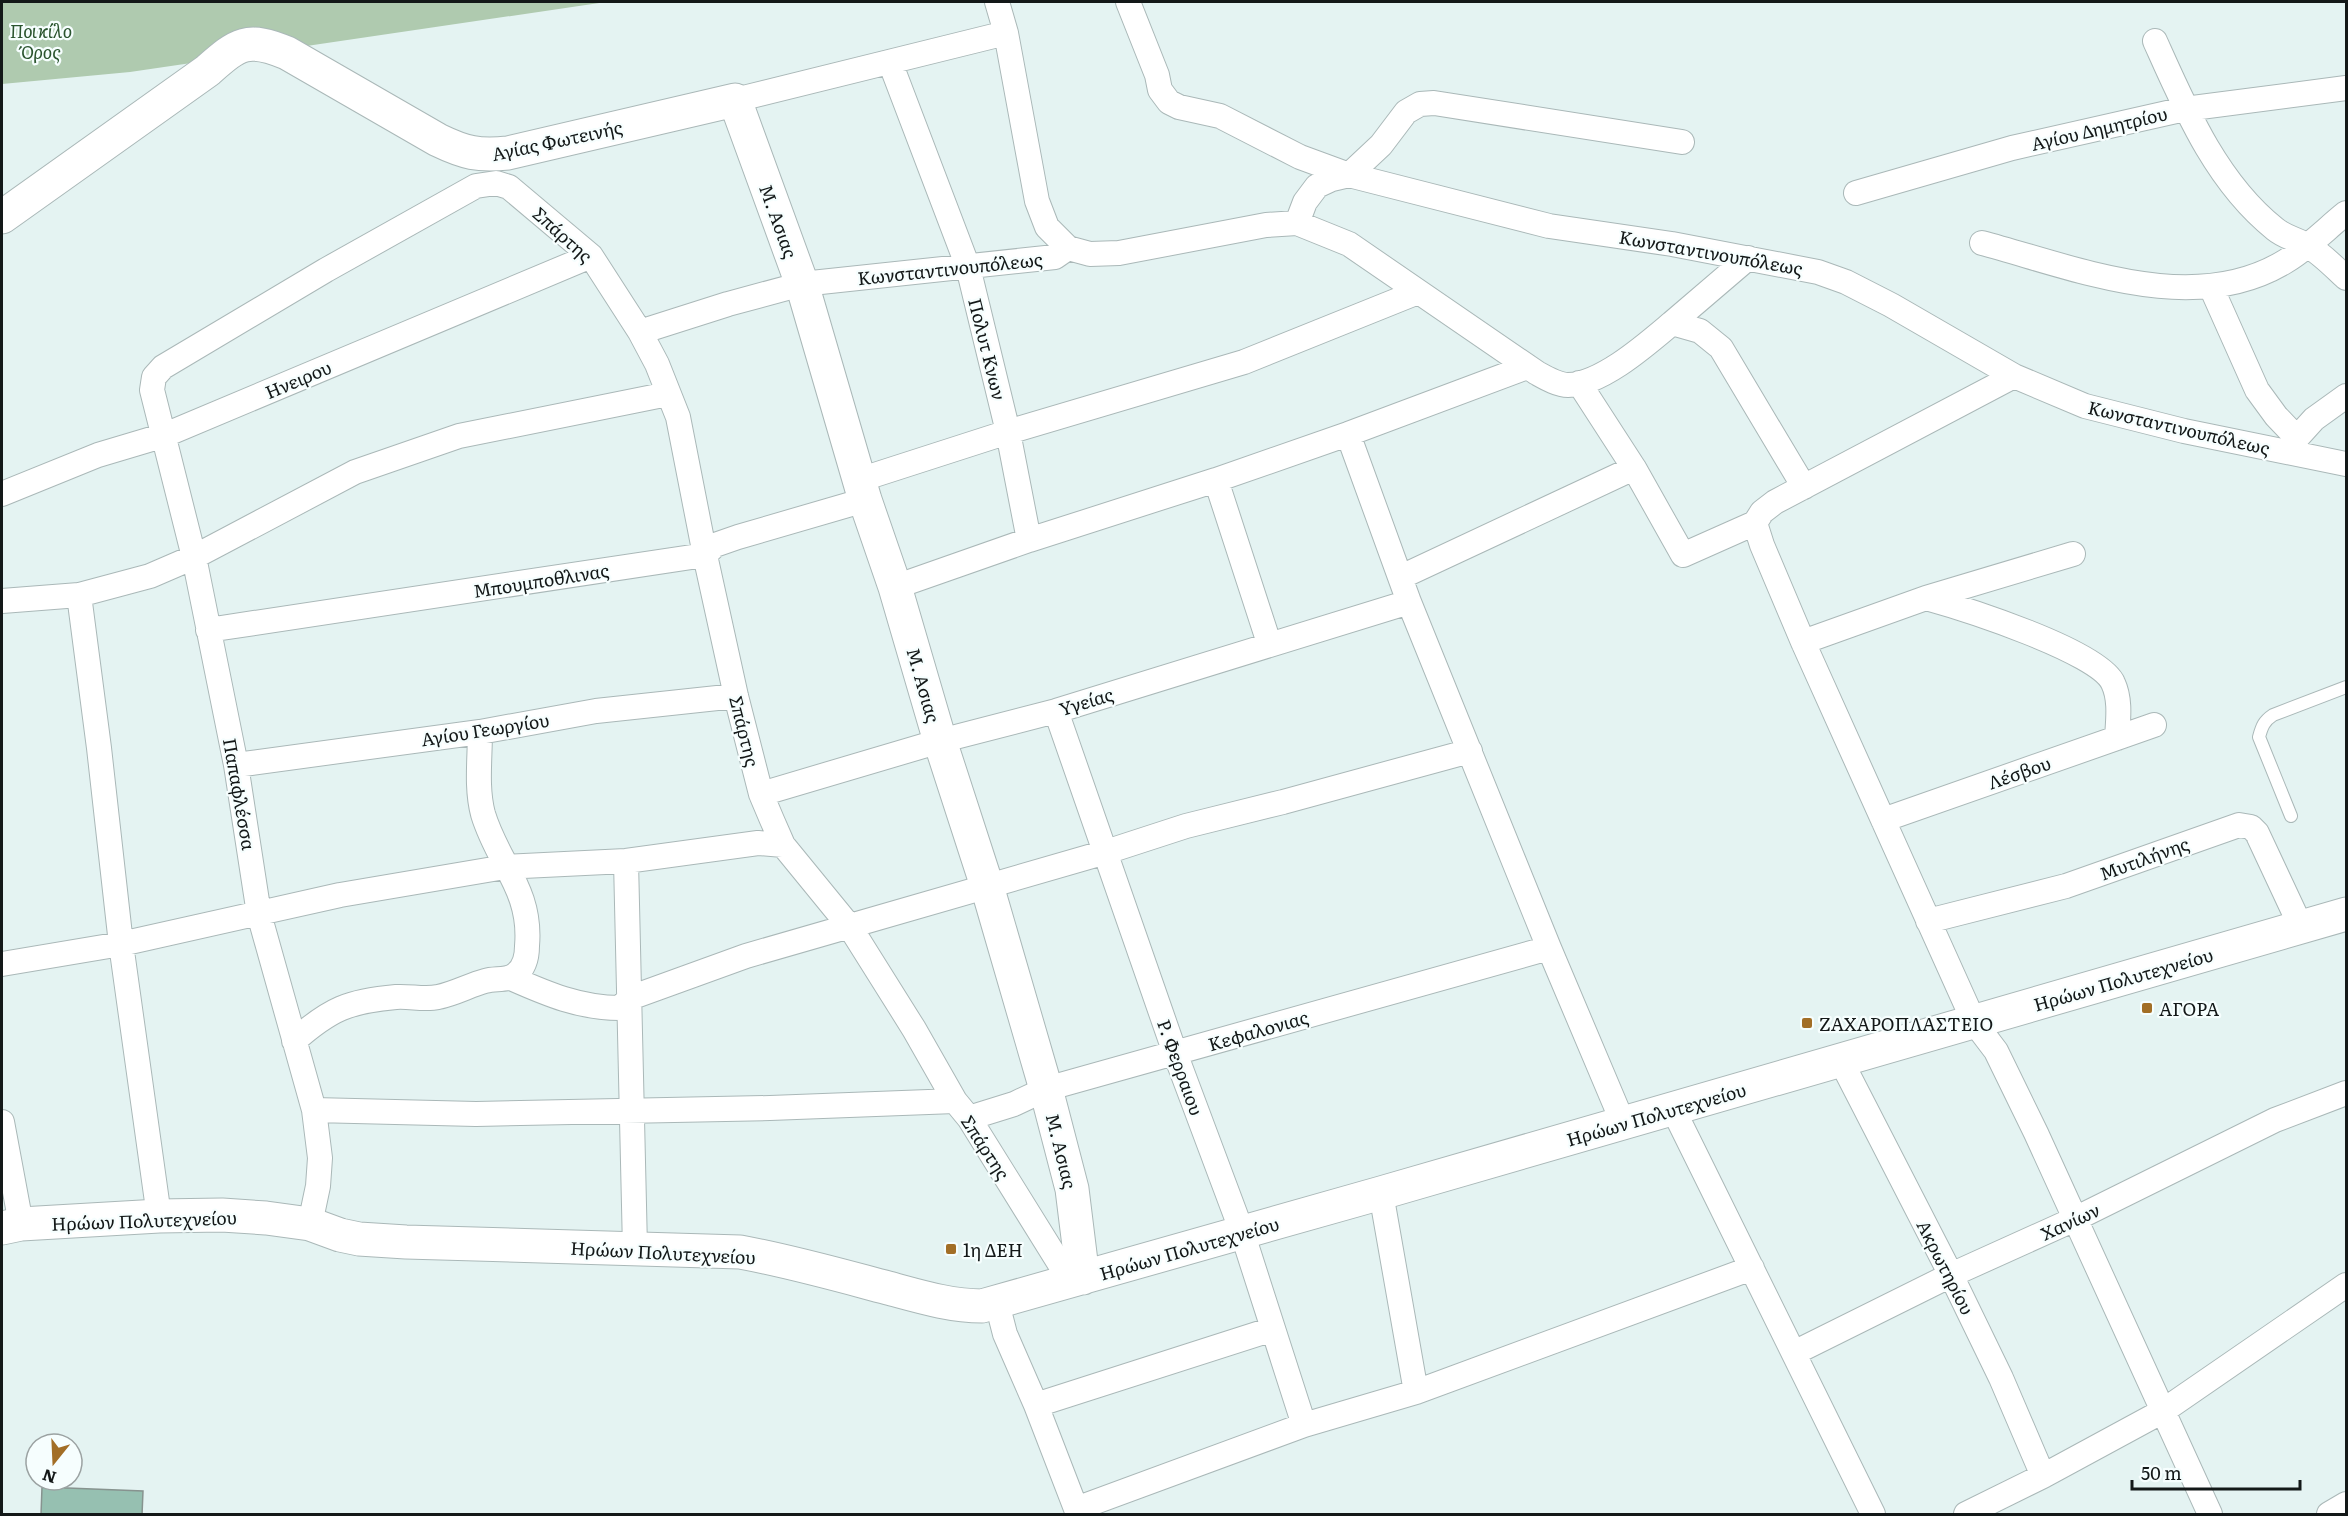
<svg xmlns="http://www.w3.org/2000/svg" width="2348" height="1516" viewBox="0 0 2348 1516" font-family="Literata,serif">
<rect width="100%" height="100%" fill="#e4f3f2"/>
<path fill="#afcaaf" d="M 2,2 L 606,2 L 130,72 L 2,84 Z"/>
<path fill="#96c0b1" stroke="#87938f" stroke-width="1.5" d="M 42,1487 L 143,1491 L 142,1515 L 41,1515 Z"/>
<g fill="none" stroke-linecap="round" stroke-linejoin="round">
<g stroke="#aab8b8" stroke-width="14">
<path id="lane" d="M 2291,816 L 2259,737 C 2262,726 2264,721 2273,715 L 2346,687"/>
</g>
<g stroke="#aab8b8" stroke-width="26">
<path id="street" d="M 997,2 L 1006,33 L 1037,201 L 1047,227 L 1068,248
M 1128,2 L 1157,75 L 1160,90 L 1169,102 L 1179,107 L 1220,116 L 1300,157 L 1349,175 L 1549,226 L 1672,244 L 1818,272 L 1846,282 L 1891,305 L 2014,376 L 2085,406 L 2184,431 L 2346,464
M 2155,41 C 2185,108 2216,182 2275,229 C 2286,238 2297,239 2308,246 C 2322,254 2334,267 2346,278
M 890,62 L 968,267 L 1008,432 L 1029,540
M 735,100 L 1006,33
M 1856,193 L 2012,148 L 2185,109 L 2346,88
M 1297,223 L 1305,202 L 1317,186 L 1332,179 L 1349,175 L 1381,145 L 1406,112 L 1420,104 L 1434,103 L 1682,142
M 1982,243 C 2076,268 2194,318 2286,261 C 2308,248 2327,228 2346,213
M 2211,287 L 2257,390 L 2276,416 L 2296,437
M 1672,323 L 1748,258
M 640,332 L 728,304 L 802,284 L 1055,257 L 1068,248 L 1090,254 L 1119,253 L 1266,225 L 1297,223 L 1349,244 L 1537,373 C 1546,378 1558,385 1568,385 C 1602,384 1647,344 1672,323 L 1700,331 L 1721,348 L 1804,487
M 2014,376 L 1775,502 L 1762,512 L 1755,523 L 1762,545 L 1803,642 L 1974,1022 L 1996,1051 L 2036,1133 L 2210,1514
M 1579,383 L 1634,468 L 1683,555 L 1755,523
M 1348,434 L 1409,602 L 1549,948 L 1623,1123
M 2286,450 L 2314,419 L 2346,396
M 859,480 L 1008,432 L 1244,362 L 1418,292
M 1216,480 L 1269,643
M 2,494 L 98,455 L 165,435 L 591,256
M 1401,577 L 1634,468
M 895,587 L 1029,540 L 1216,480 L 1348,434 L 1527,367
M 79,595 L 99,748 L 121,944 L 159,1216
M 1926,598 C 1962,608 2099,651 2113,683 C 2121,700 2118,720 2117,738
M 2,601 L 79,595 L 150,576 L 194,557 L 355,472 L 459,436 L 668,394
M 208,630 L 705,555 L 715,545 L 738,537 L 865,500
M 1803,642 L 1926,598 L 2073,554
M 1056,711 L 1175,1053 L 1242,1232 L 1304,1425
M 236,765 L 480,732 L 596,711 L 736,696
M 761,794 L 940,741 L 1056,711 L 1409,602
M 1883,820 L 2154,725
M 626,861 L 635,1248
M 1928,921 L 2066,886 L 2239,825 L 2251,827 L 2257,833 L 2301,927
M 2,964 L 121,944 L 340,895 L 505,867 L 626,861 L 758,843 L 783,845
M 511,978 C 547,994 580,1008 620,1008 L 630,998 L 746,956 L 1106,852 L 1186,826 L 1283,802 L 1470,751
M 294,1041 C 330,1009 349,1001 396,997 C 410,996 425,1000 438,997 C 454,994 470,985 485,981 C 496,978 508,981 516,974 C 525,967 527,957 527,946 C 532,890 498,864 483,814 C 476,788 480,758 480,732
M 1841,1061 L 1951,1275 L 2001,1378 L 2043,1476
M 1673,1109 L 1873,1514
M 314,1110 L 476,1114 L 770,1108 L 955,1101
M 969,1118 L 1014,1104 L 1046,1089 L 1549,948
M 2,1122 L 21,1224
M 1381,1193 L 1416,1392
M 310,1224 L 318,1186 L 320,1158 L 314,1110 L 259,914 L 236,765 L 194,557 L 152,390 L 154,377 L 163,367 L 326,270 L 476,186 L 496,183 L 509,187 L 591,256 L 640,332 L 657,364 L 678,417 L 705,555 L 736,696 L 761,794 L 772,820 L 783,845 L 850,927 L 914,1029 L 955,1101 L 969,1118 L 1071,1282
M 997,1303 L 1005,1334 L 1036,1405 L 1078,1514
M 1794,1353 L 1951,1275 L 2075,1219 L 2275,1120 L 2346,1093
M 1036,1405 L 1273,1329
M 1076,1509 L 1304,1425 L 1416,1392 L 1752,1268
M 1966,1514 L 2043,1476 L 2163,1411 L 2346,1285
M 2329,1514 L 2346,1504"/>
</g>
<g stroke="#aab8b8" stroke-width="35">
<path id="secondary" d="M 2,217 L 207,71 C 238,44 246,36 287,53 L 438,140 C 465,153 478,156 508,153 L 735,100 L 802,284 L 865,500 L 895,587 L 940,741 L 987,886 L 1046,1089 L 1072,1189 L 1083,1278
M 2,1228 L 21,1224 L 159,1216 L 222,1215 L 266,1218 L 310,1224 L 340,1235 L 359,1239 L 406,1242 L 740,1252 C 790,1261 839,1275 888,1288 C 918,1296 950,1306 982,1306 L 1381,1193 L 2346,914"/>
</g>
<use href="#lane" stroke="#fff" stroke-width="12"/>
<use href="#street" stroke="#fff" stroke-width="24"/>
<use href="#secondary" stroke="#fff" stroke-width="33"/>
</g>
<g fill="#a26e26" stroke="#f6fefe" stroke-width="2">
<rect x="2141" y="1002" width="12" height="12" rx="3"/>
<rect x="1801" y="1017" width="12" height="12" rx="3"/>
<rect x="945" y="1243" width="12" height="12" rx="3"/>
</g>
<g text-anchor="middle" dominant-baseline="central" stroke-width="4.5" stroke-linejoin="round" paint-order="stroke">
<g font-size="18" font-style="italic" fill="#2b552f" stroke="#f6fefe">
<text x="41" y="30">Ποικίλο<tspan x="41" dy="21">Όρος</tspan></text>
</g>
<g font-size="18" fill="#131818" stroke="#f6fefe">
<text transform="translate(2099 128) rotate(-13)">Αγίου Δημητρίου</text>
<text transform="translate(557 140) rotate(-12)">Αγίας Φωτεινής</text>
<text transform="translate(779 221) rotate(70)">Μ. Ασιας</text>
<text transform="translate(563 234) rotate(42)">Σπάρτης</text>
<text transform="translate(1711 252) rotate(10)">Κωνσταντινουπόλεως</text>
<text transform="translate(950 268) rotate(-6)">Κωνσταντινουπόλεως</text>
<text transform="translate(988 349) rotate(76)">Πολυτ Κνων</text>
<text transform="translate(298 379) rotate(-23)">Ηνειρου</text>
<text transform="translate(2179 427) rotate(13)">Κωνσταντινουπόλεως</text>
<text transform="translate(541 580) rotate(-9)">Μπουμποθλινας</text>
<text transform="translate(924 685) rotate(74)">Μ. Ασιας</text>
<text transform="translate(1086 701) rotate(-17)">Υγείας</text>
<text transform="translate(485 729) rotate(-9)">Αγίου Γεωργίου</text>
<text transform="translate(745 731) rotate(76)">Σπάρτης</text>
<text transform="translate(2019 772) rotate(-19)">Λέσβου</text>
<text transform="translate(240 794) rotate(80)">Παπαφλέσσα</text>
<text transform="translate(2144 858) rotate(-20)">Μυτιλήνης</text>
<text transform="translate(2123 979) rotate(-16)">Ηρώων Πολυτεχνείου</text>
<text transform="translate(1258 1030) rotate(-16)">Κεφαλονιας</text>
<text transform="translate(1181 1067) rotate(70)">Ρ. Φερραιου</text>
<text transform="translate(1656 1114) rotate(-16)">Ηρώων Πολυτεχνείου</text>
<text transform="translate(986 1147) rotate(57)">Σπάρτης</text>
<text transform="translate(1062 1151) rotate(76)">Μ. Ασιας</text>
<text transform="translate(144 1220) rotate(-2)">Ηρώων Πολυτεχνείου</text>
<text transform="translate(2070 1221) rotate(-25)">Χανίων</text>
<text transform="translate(1189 1248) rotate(-16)">Ηρώων Πολυτεχνείου</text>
<text transform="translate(663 1252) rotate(3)">Ηρώων Πολυτεχνείου</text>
<text transform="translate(1946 1267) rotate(63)">Ακρωτηρίου</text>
</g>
<g font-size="18" fill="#131818" stroke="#f6fefe" text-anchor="start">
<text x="2159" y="1008">ΑΓΟΡΑ</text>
<text x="1819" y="1023">ΖΑΧΑΡΟΠΛΑΣΤΕΙΟ</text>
<text x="963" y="1249">1η ΔΕΗ</text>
</g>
</g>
<rect width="2348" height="1516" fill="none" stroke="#131818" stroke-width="6"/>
<g transform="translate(54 1462) rotate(198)"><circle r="28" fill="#f6fefe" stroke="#9ba2a2" stroke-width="1.5"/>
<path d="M0-4.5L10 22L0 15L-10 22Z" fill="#a26e26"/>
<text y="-9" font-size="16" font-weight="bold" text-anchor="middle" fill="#131818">N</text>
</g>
<path d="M2132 1480v9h168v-9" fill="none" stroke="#131818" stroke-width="3"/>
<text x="2141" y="1480" font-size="18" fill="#131818" stroke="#f6fefe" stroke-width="4.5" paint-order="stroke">50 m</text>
</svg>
